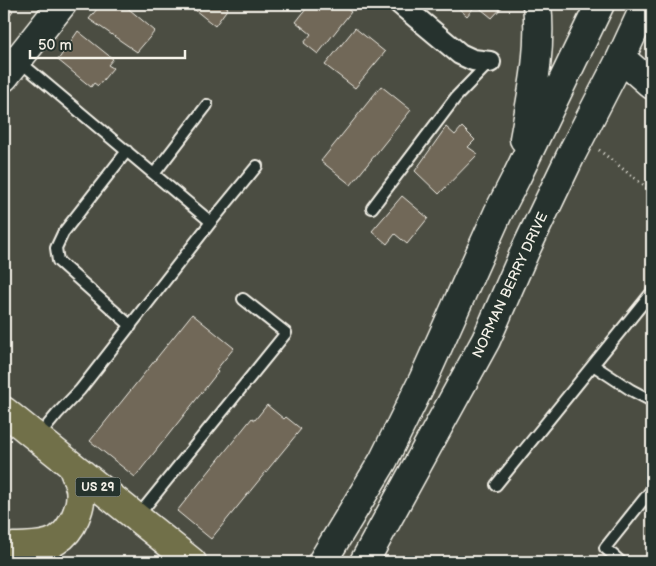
<svg xmlns="http://www.w3.org/2000/svg" width="656" height="566" viewBox="0 0 656 566" font-family="'Balsamiq Sans',sans-serif">
<rect width="100%" height="100%" fill="#3c433a"/>
<filter id="ink" filterUnits="userSpaceOnUse"><feTurbulence type="fractalNoise" baseFrequency=".02" numOctaves="2"/><feDisplacementMap in="SourceGraphic" scale="10" xChannelSelector="R" yChannelSelector="G"/><feConvolveMatrix kernelMatrix="1 2 1 2 8 2 1 2 1" color-interpolation-filters="sRGB"/></filter>
<g filter="url(#ink)">
<path fill="#4c4e43" d="M 4,4 L 652,4 L 652,562 L 4,562 Z"/>
<path fill="#716859" stroke="#f4f1e8" d="M 4,4 L 13,11 L 4,22 Z
M 101,4 L 123,4 L 155,31 L 137,52 L 89,19 Z
M 200,4 L 223,4 L 228,8 L 215,26 L 195,10 Z
M 310,4 L 341,4 L 351,12 L 318,54 L 304,43 L 311,34 L 296,22 Z
M 454,4 L 505,4 L 492,18 L 476,5 L 467,16 Z
M 355,28 L 385,52 L 355,88 L 325,65 Z
M 78,31 L 113,59 L 108,65 L 113,68 L 98,86 L 94,83 L 91,87 L 58,60 Z
M 381,86 L 411,110 L 351,185 L 321,161 Z
M 446,127 L 455,135 L 462,127 L 475,140 L 468,147 L 478,154 L 439,194 L 415,171 Z
M 402,196 L 428,218 L 407,244 L 395,234 L 387,244 L 372,231 Z
M 192,314 L 234,348 L 216,370 L 218,372 L 135,477 L 90,441 Z
M 267,405 L 284,419 L 286,417 L 301,429 L 211,539 L 177,511 L 252,418 L 255,420 Z"/>
<g fill="none" stroke-linecap="round" stroke-linejoin="round">
<g stroke="#f4f1e8" stroke-width="14">
<path id="lane" d="M 19,61 L 211,222 L 80,390 L 57,414 L 38,437
M 127,151 L 63,233 L 56,248 L 58,261 L 131,326
M 154,174 L 207,105
M 372,208 L 456,97 L 490,62
M 211,222 L 257,166
M 593,365 L 631,390 L 652,401
M 496,485 L 652,292
M 137,517 L 286,333 L 243,299
M 621,562 L 605,548 L 652,489"/>
</g>
<g stroke="#f4f1e8" stroke-width="24">
<path id="street" d="M 400,4 L 460,54 L 473,60 L 490,62"/>
</g>
<g stroke="#f4f1e8" stroke-width="31">
<path id="secondary" d="M 621,58 L 652,85
M 4,77 L 62,4
M 524,139 C 532,94 542,50 537,4
M 322,562 L 383,461 L 423,380 L 498,213 L 517,176 L 600,4
M 364,562 L 486,340 L 525,251 L 570,157 L 621,58 L 646,4"/>
</g>
<g stroke="#f4f1e8" stroke-width="31">
<path id="primary" d="M 4,411 L 192,562
M 14,547 C 28,546 45,548 57,540 C 72,531 83,506 80,488 C 78,481 75,473 72,466"/>
</g>
<path stroke="#f4f1e8" stroke-width="3" stroke-dasharray="1 4" stroke-linecap="butt" d="M 599,150 L 652,192"/>
<use href="#lane" stroke="#26332d" stroke-width="10"/>
<use href="#street" stroke="#26332d" stroke-width="20"/>
<use href="#secondary" stroke="#26332d" stroke-width="28"/>
<use href="#primary" stroke="#716f4a" stroke-width="28"/>
</g>
</g>
<g text-anchor="middle" dominant-baseline="central" stroke-width="4.5" stroke-linejoin="round" paint-order="stroke">
<rect fill="#26332d" stroke="#b6b8b0" stroke-width="1" x="75.5" y="477.5" width="45" height="19" rx="4"/>
<g font-size="12" font-weight="bold" fill="#f4f1e8">
<text x="98" y="487">US 29</text>
</g>
<g font-size="14" fill="#f4f1e8" stroke="#26332d">
<text transform="translate(510 285) rotate(-65)">NORMAN BERRY DRIVE</text>
</g>
</g>
<rect width="656" height="566" fill="none" stroke="#26332d" stroke-width="20"/>
<rect x="10" y="10" width="636" height="546" fill="none" stroke="#f4f1e8" stroke-width="2" filter="url(#ink)"/>
<path d="M30 50v8h155v-8" fill="none" stroke="#f4f1e8" stroke-width="2.5"/>
<text x="38" y="50" font-size="15" fill="#f4f1e8" stroke="#26332d" stroke-width="4" paint-order="stroke">50 m</text>
</svg>
